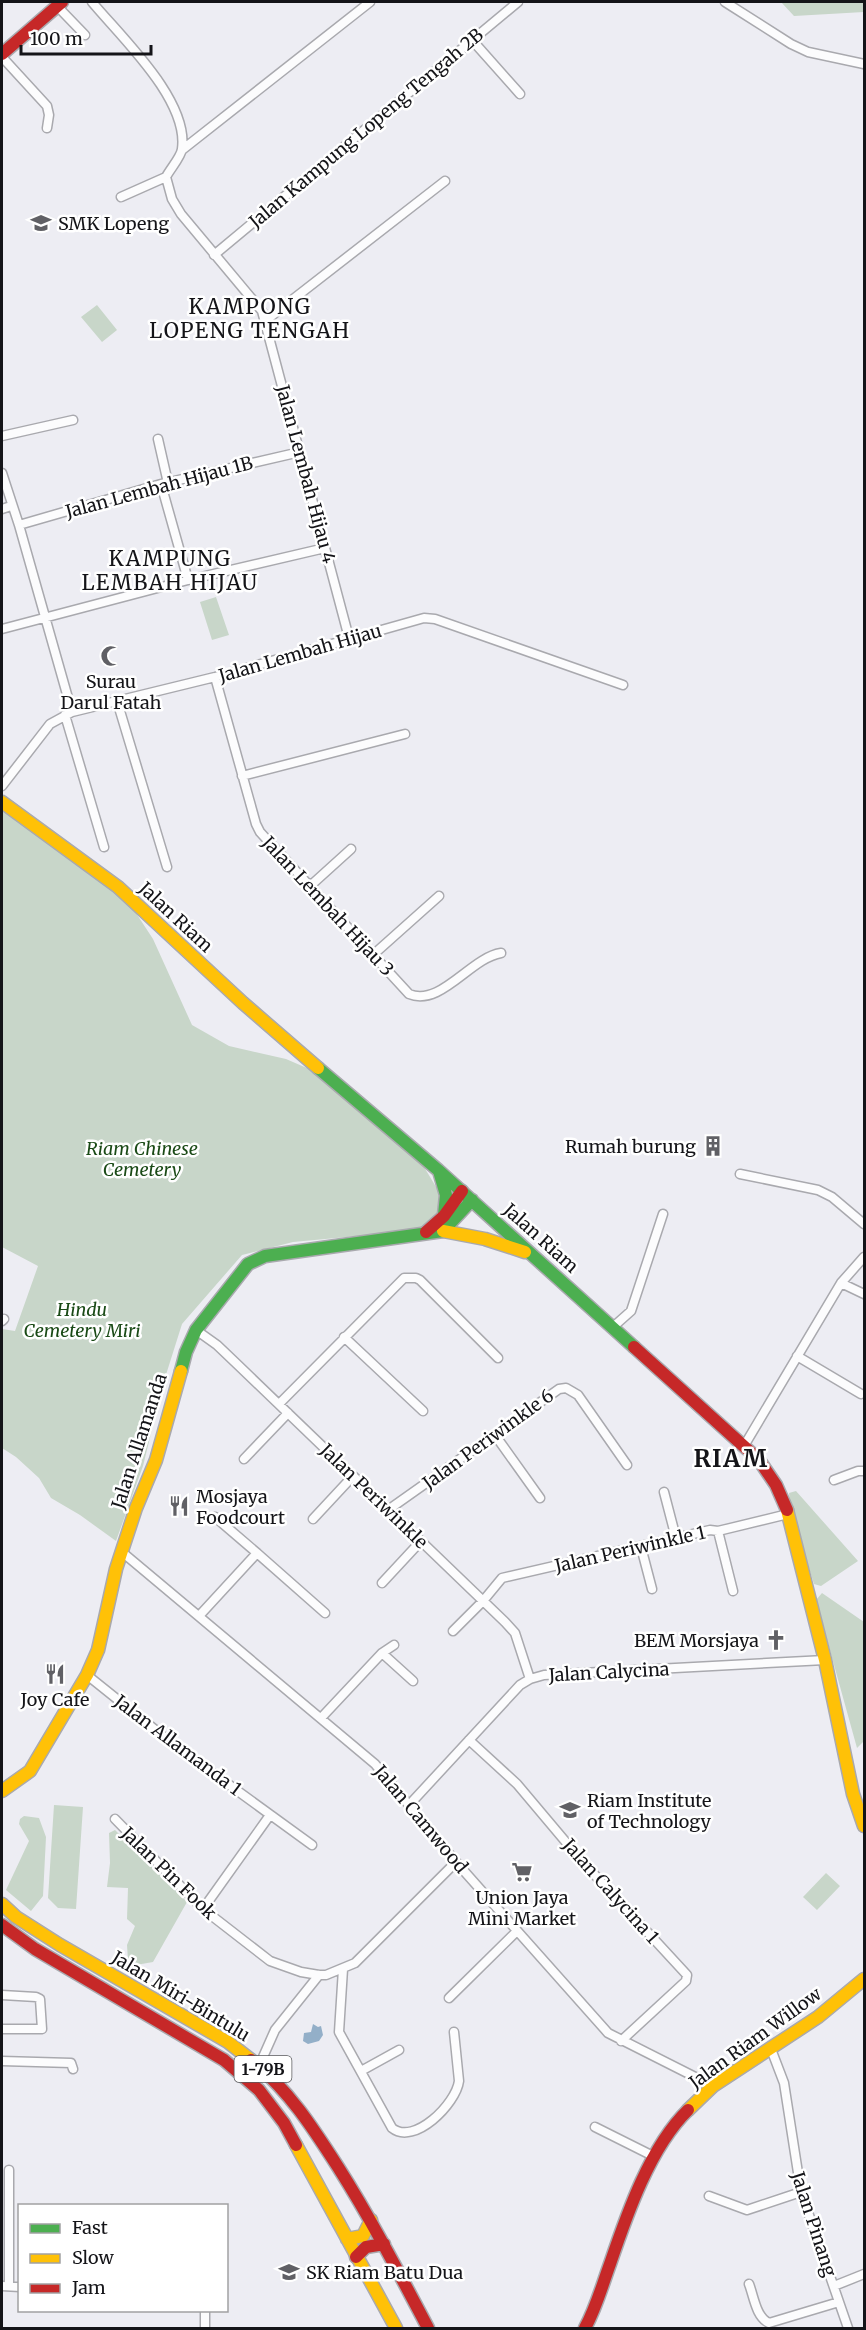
<svg xmlns="http://www.w3.org/2000/svg" width="866" height="2330" viewBox="0 0 866 2330" font-family="Merriweather,serif">
<rect width="100%" height="100%" fill="#ededf3"/>
<path fill="#c8d6c9" d="M 781,2 L 864,2 L 864,12 L 794,16 Z
M 97,305 L 117,330 L 102,342 L 81,317 Z
M 216,597 L 229,635 L 212,640 L 200,602 Z
M 2,810 L 62,851 L 111,889 L 136,913 L 153,939 L 192,1025 L 229,1046 L 286,1059 L 323,1075 L 390,1131 L 424,1167 L 441,1195 L 438,1211 L 430,1223 L 412,1231 L 293,1242 L 242,1255 L 182,1324 L 164,1381 L 143,1466 L 116,1541 L 80,1515 L 51,1498 L 39,1478 L 16,1457 L 2,1448 L 2,1329 L 15,1331 L 38,1266 L 2,1247 Z
M 796,1491 L 858,1561 L 821,1586 L 814,1584 L 791,1512 L 789,1493 Z
M 822,1593 L 864,1622 L 864,1741 L 857,1748 L 816,1600 Z
M 54,1805 L 83,1807 L 76,1909 L 58,1908 L 48,1898 Z
M 24,1816 L 39,1818 L 46,1837 L 43,1896 L 31,1911 L 6,1890 L 29,1841 L 19,1824 L 20,1819 Z
M 115,1830 L 187,1902 L 153,1962 L 136,1965 L 128,1960 L 127,1945 L 135,1926 L 127,1919 L 128,1888 L 107,1887 L 110,1863 L 109,1833 Z
M 826,1873 L 840,1886 L 817,1910 L 803,1897 Z"/>
<path fill="#93afc8" d="M 313,2024 L 318,2027 L 321,2026 L 323,2035 L 319,2041 L 308,2044 L 303,2041 L 304,2033 L 311,2032 Z"/>
<g fill="none" stroke-linecap="round" stroke-linejoin="round">
<g stroke="#a9a9ae" stroke-width="11">
<path id="street" d="M 92,2 C 121,37 189,100 182,149 C 181,157 170,169 166,177 L 172,199 L 181,214 L 262,311 L 349,638
M 725,2 L 791,44 L 808,52 L 864,64
M 57,6 L 85,35
M 472,40 L 520,94
M 2,57 L 47,106 L 49,115 L 47,128
M 182,150 L 370,2
M 121,197 L 166,177
M 214,255 L 518,2
M 265,321 L 445,181
M 2,436 L 73,420
M 158,439 L 168,483
M 2,473 L 19,525 L 72,712
M 161,484 L 188,580
M 2,509 L 11,506
M 19,525 L 161,484 L 300,452
M 2,629 L 188,580 L 325,548
M 215,677 L 256,824 L 260,832 L 409,994 C 441,1007 470,958 501,953
M 117,701 L 167,867
M 65,715 L 104,847
M 242,776 L 405,734
M 2,786 L 50,724 L 72,712 L 215,677 L 424,618 L 435,619 L 623,685
M 309,887 L 351,849
M 374,954 L 439,896
M 740,1174 L 818,1190 L 832,1197 L 864,1224
M 841,1283 L 864,1294
M 2,1321 L 4,1319
M 613,1327 L 631,1311 L 663,1214
M 196,1330 L 217,1345 L 239,1366 L 505,1622 L 515,1633 L 530,1679
M 344,1337 L 423,1411
M 797,1356 L 861,1394
M 279,1404 L 404,1278 L 416,1278 L 420,1280 L 498,1358
M 495,1435 L 540,1498
M 744,1446 L 841,1283 L 864,1257
M 244,1459 L 288,1413
M 834,1480 L 858,1471 L 864,1471
M 664,1492 L 676,1538
M 388,1510 L 559,1389 L 566,1388 L 578,1395 L 627,1465
M 215,1517 L 257,1553
M 313,1519 L 353,1476
M 718,1531 L 733,1591
M 641,1547 L 652,1589
M 122,1552 L 375,1764 L 456,1862 L 608,2033 L 713,2086
M 382,1583 L 421,1541
M 199,1616 L 257,1553 L 325,1613
M 453,1631 L 483,1601 L 502,1578 L 710,1530 L 718,1531 L 788,1514
M 382,1653 L 413,1681
M 87,1675 L 173,1744 L 312,1845
M 321,1718 L 382,1653 L 394,1645
M 469,1740 L 517,1784 L 581,1860 L 687,1975 L 686,1981 L 621,2041
M 410,1804 L 520,1685 L 530,1679 L 544,1675 L 825,1660
M 115,1819 L 203,1909 L 270,1961 L 301,1972 L 319,1975 L 326,1975 L 355,1963 L 456,1862
M 203,1909 L 270,1815
M 343,1969 L 339,2032 L 392,2128 C 414,2146 456,2104 459,2081 L 454,2032
M 2,1995 L 36,1997 L 40,1999 L 42,2029 L 2,2029
M 449,1998 L 517,1931
M 771,2049 L 784,2083 L 801,2192 L 848,2328
M 2,2061 L 71,2063 L 73,2069
M 259,2066 L 275,2030 L 319,1975
M 361,2071 L 399,2050
M 595,2127 L 653,2156
M 9,2170 L 9,2286
M 709,2196 L 747,2210 L 801,2192
M 749,2284 C 754,2297 756,2317 769,2323 L 839,2302
M 2,2286 L 20,2287
M 834,2286 L 864,2274
M 205,2328 L 205,2310"/>
</g>
<g stroke="#a9a9ae" stroke-width="15">
<path id="fast" d="M 318,1068 L 438,1170 L 634,1347
M 439,1171 L 446,1195 L 444,1215
M 181,1371 L 186,1352 L 196,1330 L 248,1264 L 265,1256 L 443,1231 L 472,1200"/>
</g>
<g stroke="#a9a9ae" stroke-width="15">
<path id="slow" d="M 2,802 L 118,887 L 243,1003 L 318,1068
M 443,1231 L 485,1239 L 525,1252
M 787,1510 L 825,1660 L 853,1794 L 864,1826
M 2,1791 L 30,1771 L 87,1675 L 98,1650 L 116,1569 L 136,1508 L 156,1460 L 181,1371
M 2,1904 L 16,1917 L 60,1945 L 228,2042 L 251,2060
M 688,2110 L 713,2086 L 818,2017 L 864,1979
M 296,2145 L 396,2328
M 347,2239 L 363,2236 L 371,2220"/>
</g>
<g stroke="#a9a9ae" stroke-width="15">
<path id="jam" d="M 2,54 L 62,2
M 426,1232 L 444,1216 L 462,1191
M 634,1347 L 759,1460 L 776,1485 L 787,1510
M 2,1925 L 35,1949 L 224,2060 L 259,2090 L 284,2123 L 296,2145
M 251,2060 C 288,2089 313,2128 338,2167 C 371,2219 399,2273 428,2328
M 356,2257 L 366,2247 L 384,2244
M 585,2328 C 596,2308 602,2286 610,2264 C 627,2214 650,2147 688,2110"/>
</g>
<use href="#street" stroke="#fcfcfd" stroke-width="8"/>
<use href="#fast" stroke="#4caf50" stroke-width="12"/>
<use href="#slow" stroke="#ffc107" stroke-width="12"/>
<use href="#jam" stroke="#c62828" stroke-width="12"/>
</g>
<defs>
<g id="school-bare" transform="scale(1.62)"><path d="M0-5L7-2L0 1L-7-2ZM-4 1L0 2.5L4 1V4Q0 6-4 4Z" fill="#606065" stroke="#fff" stroke-width="2.5" paint-order="stroke"/></g>
<g id="mosque-bare" transform="scale(1.62)"><path d="M3.5-4.9A6 6 0 1 0 3.5 4.9A5 5 0 1 1 3.5-4.9Z" fill="#606065" stroke="#fff" stroke-width="2.5" paint-order="stroke"/></g>
<g id="building-bare" transform="scale(1.62)"><path d="M-4-6H4V6H1V3H-1V6H-4ZM-2.5-4.3h1.7v1.8h-1.7ZM.8-4.3h1.7v1.8H.8ZM-2.5-1h1.7V.8h-1.7ZM.8-1h1.7V.8H.8Z" fill="#606065" stroke="#fff" stroke-width="2.5" paint-order="stroke"/></g>
<g id="restaurant-bare" transform="scale(1.62)"><path d="M-5-6h1v4h1v-4h1v4h1v-4h1v5L-1.5 .5V6h-2V.5L-5-1ZM5-6V6H3V1.5H1.5Q1.5-4 5-6Z" fill="#606065" stroke="#fff" stroke-width="2.5" paint-order="stroke"/></g>
<g id="church-bare" transform="scale(1.62)"><path d="M-1.2-6h2.4v3.5h3.3v2.4h-3.3V6h-2.4V-.1h-3.3v-2.4h3.3Z" fill="#606065" stroke="#fff" stroke-width="2.5" paint-order="stroke"/></g>
<g id="university-bare" transform="scale(1.62)"><path d="M0-5L7-2L0 1L-7-2ZM-4 1L0 2.5L4 1V4Q0 6-4 4Z" fill="#606065" stroke="#fff" stroke-width="2.5" paint-order="stroke"/></g>
<g id="supermarket-bare" transform="scale(1.62)"><path d="M-6-5.5h2.5l.6 2H6L4.5 2H-2.5L-4.4-4H-6ZM-1.5 3.2a1.3 1.3 0 1 0 .1 0ZM3 3.2a1.3 1.3 0 1 0 .1 0Z" fill="#606065" stroke="#fff" stroke-width="2.5" paint-order="stroke"/></g>
</defs>
<g fill-rule="evenodd">
<use href="#school-bare" x="41" y="223"/>
<use href="#mosque-bare" x="111" y="656"/>
<use href="#building-bare" x="713" y="1146"/>
<use href="#restaurant-bare" x="179" y="1506"/>
<use href="#church-bare" x="776" y="1640"/>
<use href="#restaurant-bare" x="55" y="1674"/>
<use href="#university-bare" x="570" y="1810"/>
<use href="#supermarket-bare" x="522" y="1872"/>
<use href="#school-bare" x="289" y="2272"/>
</g>
<g text-anchor="middle" dominant-baseline="central" stroke-width="5" stroke-linejoin="round" paint-order="stroke">
<rect fill="#fff" stroke="#5a5a5d" stroke-width="1.5" x="234.5" y="2056" width="57" height="26" rx="4.5"/>
<g font-size="16" font-weight="bold" fill="#141418">
<text x="263" y="2069">1-79B</text>
</g>
<g font-size="18" fill="#141418" stroke="#fff">
<text transform="translate(366 128) rotate(-40)">Jalan Kampung Lopeng Tengah 2B</text>
<text transform="translate(306 474) rotate(75)">Jalan Lembah Hijau 4</text>
<text transform="translate(159 487) rotate(-15)">Jalan Lembah Hijau 1B</text>
<text transform="translate(300 653) rotate(-16)">Jalan Lembah Hijau</text>
<text transform="translate(328 906) rotate(47)">Jalan Lembah Hijau 3</text>
<text transform="translate(176 917) rotate(43)">Jalan Riam</text>
<text transform="translate(541 1238) rotate(42)">Jalan Riam</text>
<text transform="translate(488 1439) rotate(-36)">Jalan Periwinkle 6</text>
<text transform="translate(139 1441) rotate(-72)">Jalan Allamanda</text>
<text transform="translate(374 1496) rotate(44)">Jalan Periwinkle</text>
<text transform="translate(630 1549) rotate(-13)">Jalan Periwinkle 1</text>
<text transform="translate(609 1672) rotate(-3)">Jalan Calycina</text>
<text transform="translate(178 1745) rotate(37)">Jalan Allamanda 1</text>
<text transform="translate(421 1819) rotate(50)">Jalan Camwood</text>
<text transform="translate(169 1873) rotate(44)">Jalan Pin Fook</text>
<text transform="translate(611 1891) rotate(48)">Jalan Calycina 1</text>
<text transform="translate(181 1996) rotate(31)">Jalan Miri-Bintulu</text>
<text transform="translate(755 2038) rotate(-36)">Jalan Riam Willow</text>
<text transform="translate(814 2224) rotate(72)">Jalan Pinang</text>
</g>
<g font-size="18" fill="#141418" stroke="#fff" text-anchor="start">
<text x="58" y="223">SMK Lopeng</text>
<text x="111" y="681" text-anchor="middle">Surau<tspan x="111" dy="21">Darul Fatah</tspan></text>
<text x="696" y="1146" text-anchor="end">Rumah burung</text>
<text x="196" y="1496">Mosjaya<tspan x="196" dy="21">Foodcourt</tspan></text>
<text x="759" y="1640" text-anchor="end">BEM Morsjaya</text>
<text x="55" y="1699" text-anchor="middle">Joy Cafe</text>
<text x="587" y="1800">Riam Institute<tspan x="587" dy="21">of Technology</tspan></text>
<text x="522" y="1897" text-anchor="middle">Union Jaya<tspan x="522" dy="21">Mini Market</tspan></text>
<text x="306" y="2272">SK Riam Batu Dua</text>
</g>
<g font-size="18" font-style="italic" fill="#1a4a16" stroke="#fff">
<text x="142" y="1148">Riam Chinese<tspan x="142" dy="21">Cemetery</tspan></text>
<text x="82" y="1309">Hindu<tspan x="82" dy="21">Cemetery Miri</tspan></text>
</g>
<g font-size="21" letter-spacing="1.5" fill="#141418" stroke="#fff">
<text x="250" y="306">KAMPONG<tspan x="250" dy="24">LOPENG TENGAH</tspan></text>
<text x="170" y="558">KAMPUNG<tspan x="170" dy="24">LEMBAH HIJAU</tspan></text>
</g>
<g font-size="24" font-weight="bold" letter-spacing="1.5" fill="#141418" stroke="#fff">
<text x="731" y="1458">RIAM</text>
</g>
</g>
<rect width="866" height="2330" fill="none" stroke="#141418" stroke-width="6"/>
<rect x="18" y="2204" width="210" height="108" fill="#ffffff" stroke="#a1a1a3" stroke-width="1.5"/>
<rect x="30" y="2224" width="30" height="9" fill="#4caf50" stroke="#a1a1a3" stroke-width="1.5"/>
<text x="72" y="2234" font-size="18" fill="#141418">Fast</text>
<rect x="30" y="2254" width="30" height="9" fill="#ffc107" stroke="#a1a1a3" stroke-width="1.5"/>
<text x="72" y="2264" font-size="18" fill="#141418">Slow</text>
<rect x="30" y="2284" width="30" height="9" fill="#c62828" stroke="#a1a1a3" stroke-width="1.5"/>
<text x="72" y="2294" font-size="18" fill="#141418">Jam</text>
<path d="M21 45v9h130v-9" fill="none" stroke="#141418" stroke-width="3"/>
<text x="30" y="45" font-size="18" fill="#141418" stroke="#ffffff" stroke-width="4.5" paint-order="stroke">100 m</text>
</svg>
